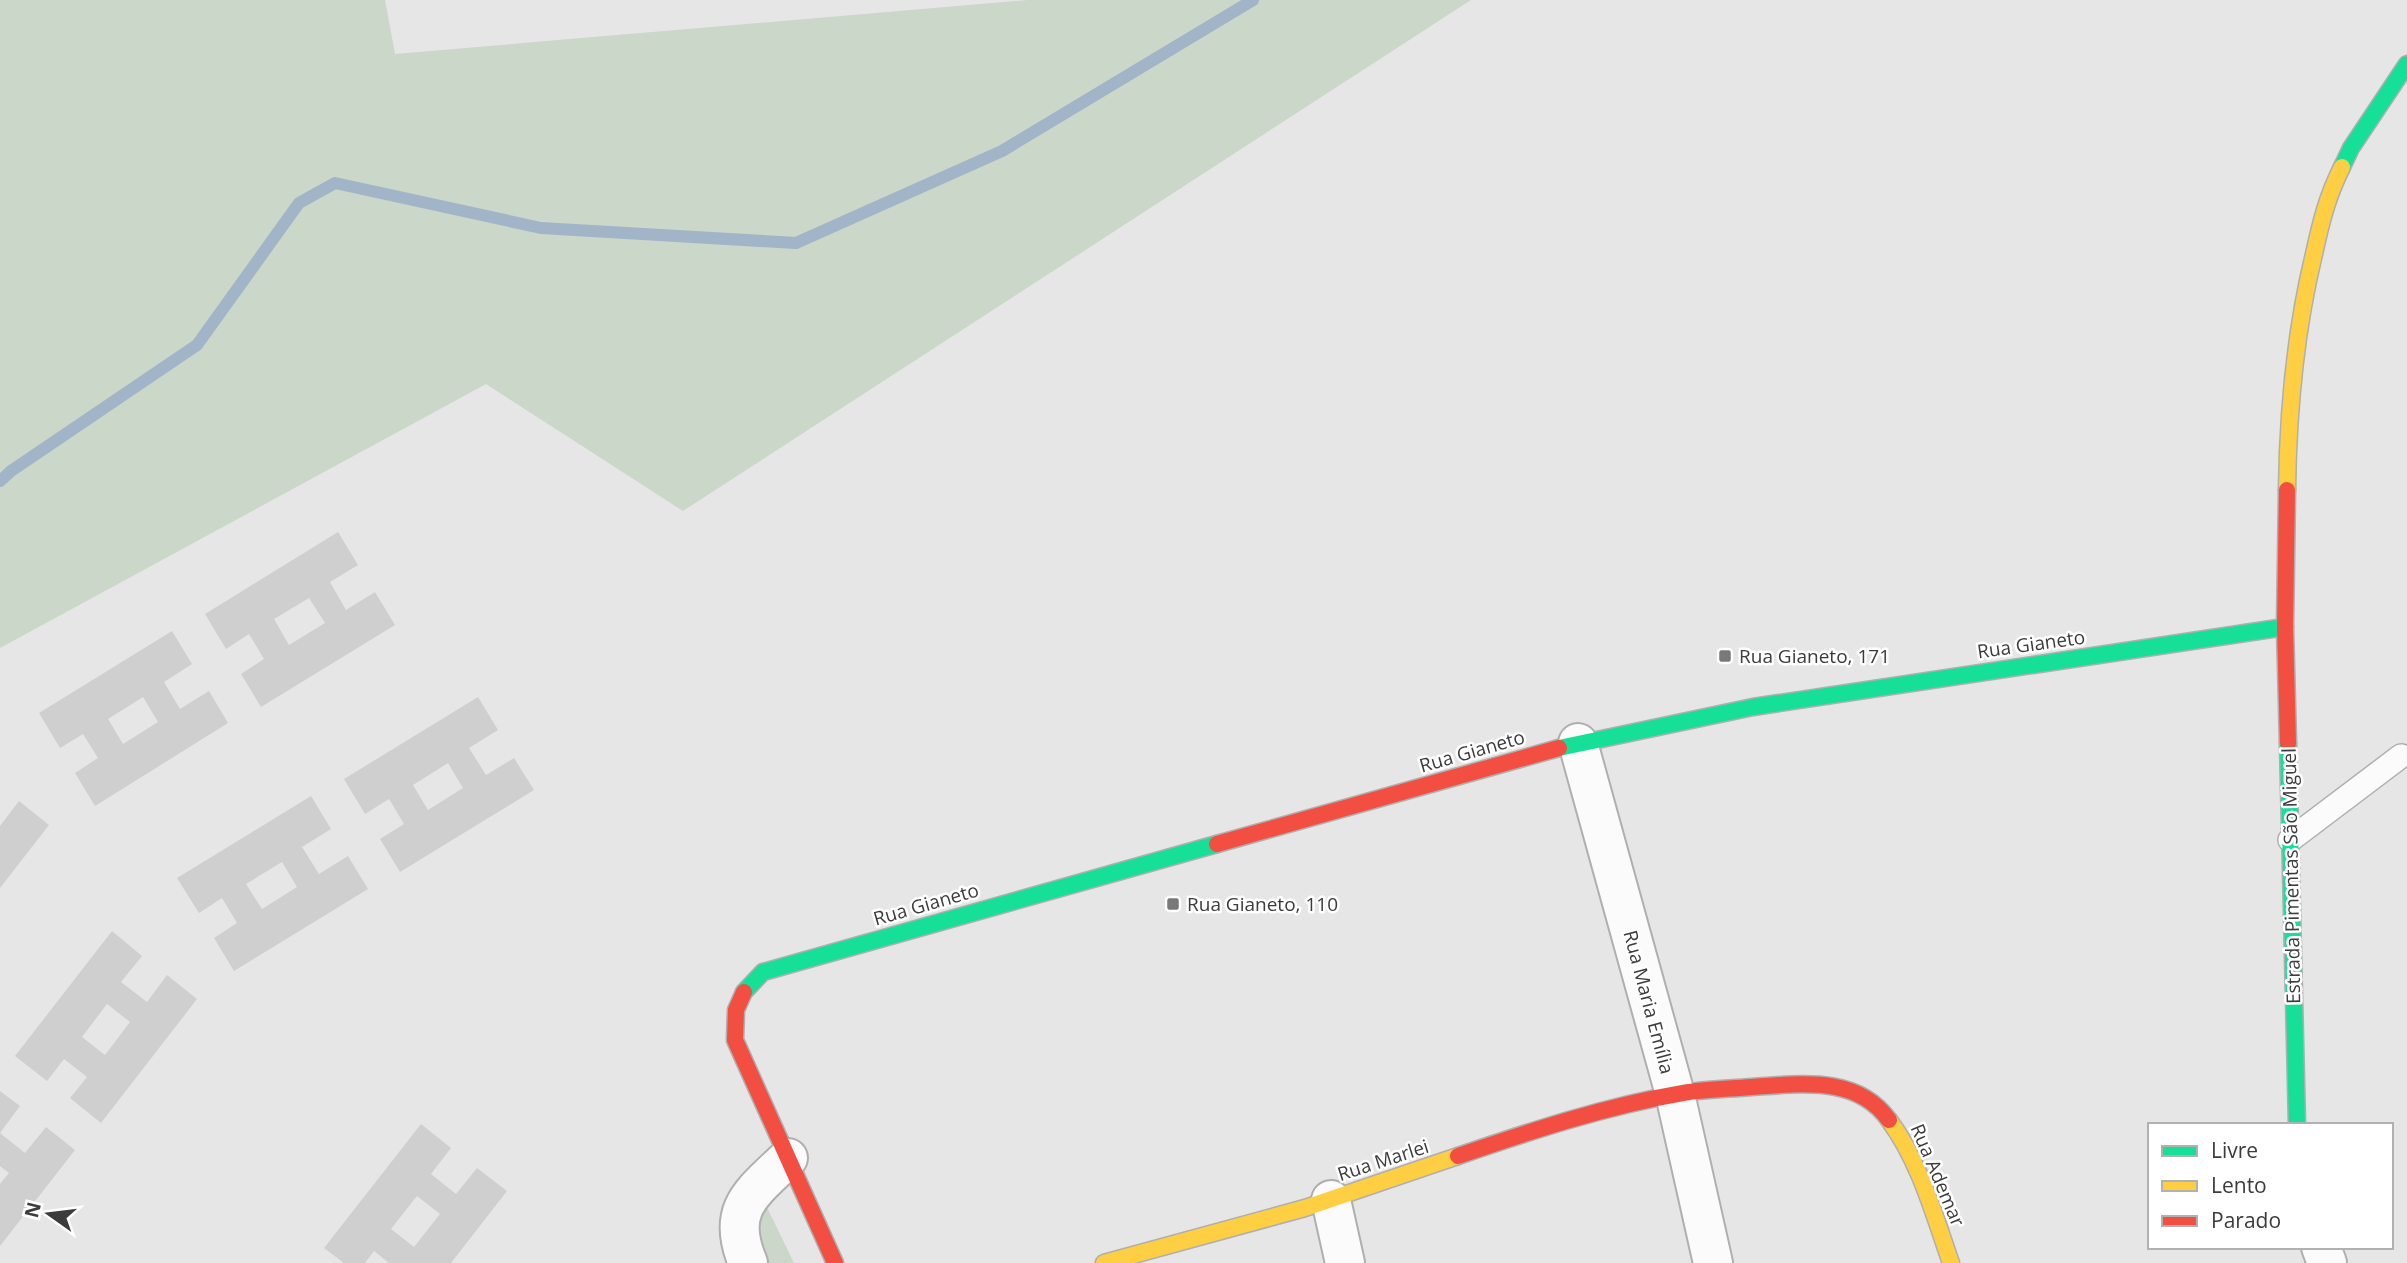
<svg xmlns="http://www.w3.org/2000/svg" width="2407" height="1263" viewBox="0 0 2407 1263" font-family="'Open Sans',sans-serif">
<rect width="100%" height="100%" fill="#e6e6e6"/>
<path fill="#cad7c9" d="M 0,0 L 385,0 L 395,54 L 1028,0 L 1471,0 L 683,511 L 486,384 L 0,648 Z
M 763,1199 L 794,1263 L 761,1263 L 753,1220 Z"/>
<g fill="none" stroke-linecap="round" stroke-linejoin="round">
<path stroke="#a2b4c7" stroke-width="12" d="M 0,481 L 11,471 L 197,345 L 299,203 L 335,183 L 541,228 L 796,243 L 1002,151 L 1253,0"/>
</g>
<path fill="#cfcfcf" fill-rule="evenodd" d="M 338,532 L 358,565 L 330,582 L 346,610 L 375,592 L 395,625 L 261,707 L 241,674 L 264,659 L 249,634 L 226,649 L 205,614 ZM 309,598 L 325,623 L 289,645 L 274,619 Z
M 172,631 L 192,664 L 164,682 L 180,709 L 209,691 L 228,723 L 95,806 L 75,773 L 98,758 L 83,734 L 60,748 L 39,713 ZM 143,697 L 158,722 L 123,744 L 108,719 Z
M 478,697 L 498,730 L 469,748 L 486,775 L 514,758 L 534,790 L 400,872 L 380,839 L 404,824 L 389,799 L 365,814 L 344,779 ZM 448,763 L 463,788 L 428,810 L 413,785 Z
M 311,796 L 331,829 L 302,847 L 319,874 L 348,856 L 368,889 L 234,971 L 214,938 L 237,923 L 222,898 L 199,913 L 177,878 ZM 282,862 L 297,887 L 262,909 L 246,884 Z
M 19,801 L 49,825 L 0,888 L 0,826 Z
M 112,931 L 142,956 L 121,982 L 147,1002 L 167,975 L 197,999 L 101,1123 L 70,1098 L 87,1077 L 64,1059 L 47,1081 L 15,1056 ZM 107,1004 L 130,1022 L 105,1055 L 82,1037 Z
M 0,1091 L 20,1106 L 0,1133 L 25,1153 L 46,1127 L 75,1150 L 0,1246 L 0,1184 L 9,1173 L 0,1166 Z
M 421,1124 L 451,1148 L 431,1174 L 456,1194 L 477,1168 L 507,1191 L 451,1263 L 389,1263 L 374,1251 L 365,1263 L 344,1263 L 324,1248 ZM 417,1196 L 440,1214 L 414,1247 L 391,1229 Z"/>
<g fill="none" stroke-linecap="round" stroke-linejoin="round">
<g stroke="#afafaf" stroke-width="26">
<path id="lane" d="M 2290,840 L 2401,756"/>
</g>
<g stroke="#afafaf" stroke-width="42">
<path id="street" d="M 1578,743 L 1675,1094 L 1713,1263
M 1331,1200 L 1345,1263
M 2321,1247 L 2327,1263
M 748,1263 C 725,1209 752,1193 788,1158"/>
</g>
<g stroke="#afafaf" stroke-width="19">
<path id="fast" d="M 2342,167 L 2351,148 L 2407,64
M 2288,743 L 2297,1125
M 1559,748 L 1753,707 L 2285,627
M 744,992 L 763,972 L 1217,844"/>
</g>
<g stroke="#afafaf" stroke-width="19">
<path id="slow" d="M 2287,490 C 2288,410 2295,332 2314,254 C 2321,222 2327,197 2342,167
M 1889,1120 C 1920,1162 1934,1215 1951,1263
M 1104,1263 L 1305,1208 L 1458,1156"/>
</g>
<g stroke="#afafaf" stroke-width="19">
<path id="jam" d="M 2287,490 L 2285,627 L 2288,743
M 1217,844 L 1559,748
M 744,992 L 736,1010 L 735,1040 L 835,1263
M 1458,1156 C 1531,1131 1606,1106 1683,1093 C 1706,1089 1729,1089 1752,1087 C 1801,1084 1857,1075 1889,1120"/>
</g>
<use href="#lane" stroke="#fbfbfb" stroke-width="23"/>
<use href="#street" stroke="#fbfbfb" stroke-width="38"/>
<use href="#fast" stroke="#16e098" stroke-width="16"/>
<use href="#slow" stroke="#ffcf43" stroke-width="16"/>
<use href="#jam" stroke="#f24e42" stroke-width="16"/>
</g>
<g fill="#787878" stroke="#fff" stroke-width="2.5">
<rect x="1718" y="649" width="14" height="14" rx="3.5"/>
<rect x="1166" y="897" width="14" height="14" rx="3.5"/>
</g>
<g text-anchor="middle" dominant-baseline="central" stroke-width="5" stroke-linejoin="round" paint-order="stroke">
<g font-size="19" fill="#3c3c3d" stroke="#fff">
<text transform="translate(2031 644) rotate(-8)">Rua Gianeto</text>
<text transform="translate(1472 751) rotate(-16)">Rua Gianeto</text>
<text transform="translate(2291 876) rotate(-91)">Estrada Pimentas São Miguel</text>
<text transform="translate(926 904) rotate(-16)">Rua Gianeto</text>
<text transform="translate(1649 1002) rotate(75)">Rua Maria Emília</text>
<text transform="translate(1383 1160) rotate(-18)">Rua Marlei</text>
<text transform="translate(1938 1175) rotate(67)">Rua Ademar</text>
</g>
<g font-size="19" fill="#3c3c3d" stroke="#fff" text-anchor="start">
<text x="1739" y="656">Rua Gianeto, 171</text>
<text x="1187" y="904">Rua Gianeto, 110</text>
</g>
</g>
<rect x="2148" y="1123" width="245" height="126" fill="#ffffff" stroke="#b1b1b1" stroke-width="2"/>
<rect x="2162" y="1146" width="35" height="10" fill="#16e098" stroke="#b1b1b1" stroke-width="2"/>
<text x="2211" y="1158" font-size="21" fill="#3c3c3d">Livre</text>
<rect x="2162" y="1181" width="35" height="10" fill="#ffcf43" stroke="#b1b1b1" stroke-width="2"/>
<text x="2211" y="1193" font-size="21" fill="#3c3c3d">Lento</text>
<rect x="2162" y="1216" width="35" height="10" fill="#f24e42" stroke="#b1b1b1" stroke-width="2"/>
<text x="2211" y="1228" font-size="21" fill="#3c3c3d">Parado</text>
<g transform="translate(49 1214) rotate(284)" stroke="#ffffff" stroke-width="5" paint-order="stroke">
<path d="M0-5L12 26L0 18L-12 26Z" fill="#3c3c3d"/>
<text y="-10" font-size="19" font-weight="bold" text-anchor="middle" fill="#3c3c3d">N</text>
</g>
</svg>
